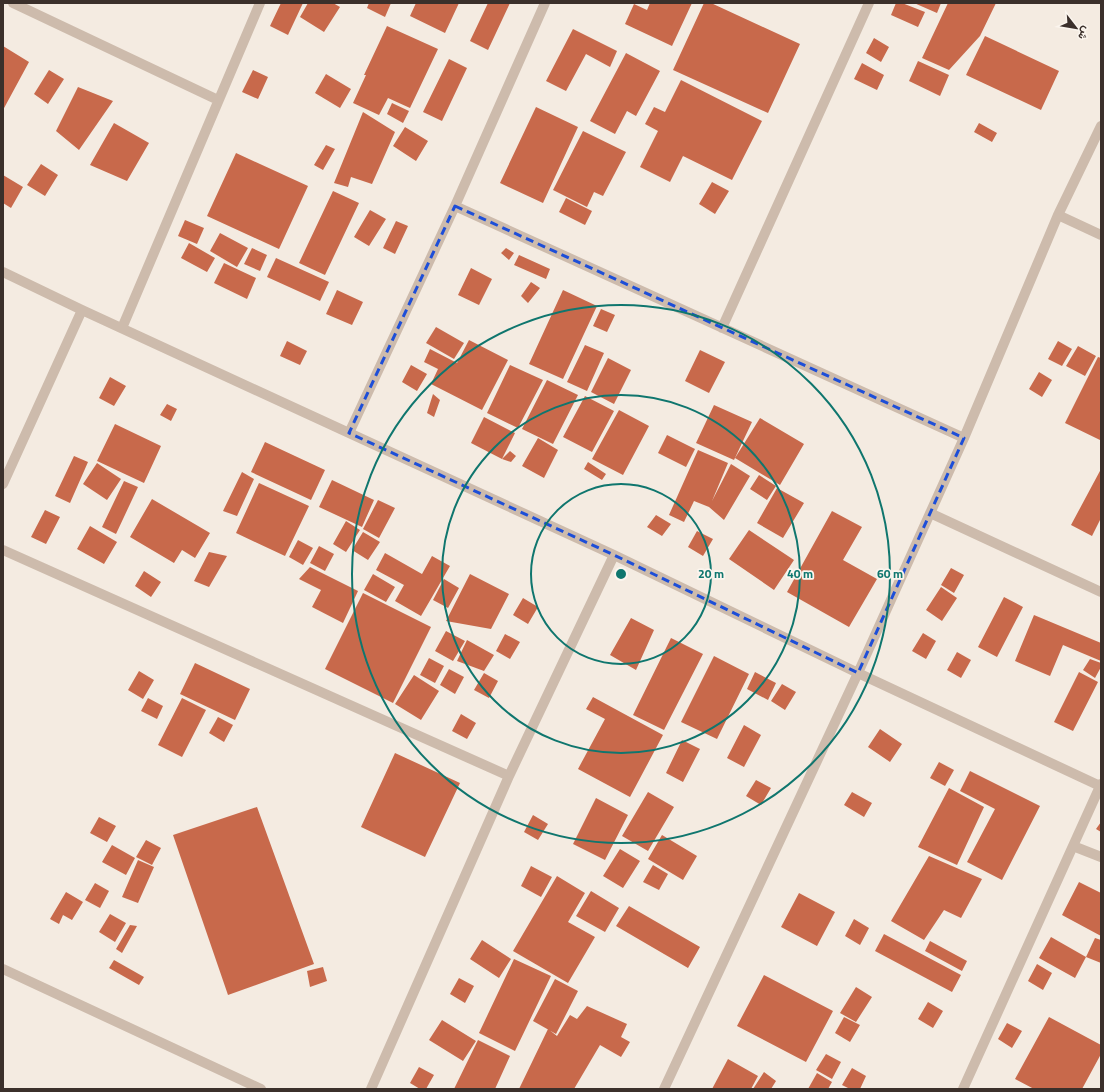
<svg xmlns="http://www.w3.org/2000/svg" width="1104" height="1092" viewBox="0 0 1104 1092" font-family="'Titillium Web',Vazirmatn,sans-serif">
<rect width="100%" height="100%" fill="#f4ebe1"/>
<path fill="#c8694b" d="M 281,3 L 303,3 L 288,35 L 270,26 Z
M 308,3 L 333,3 L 340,7 L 324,32 L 300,17 Z
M 369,3 L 391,3 L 385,17 L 367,8 Z
M 416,3 L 459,3 L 445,33 L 410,16 Z
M 488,3 L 510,3 L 488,50 L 470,41 Z
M 650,3 L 692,3 L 672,46 L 625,24 L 634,4 L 647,10 Z
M 704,3 L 711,3 L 800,44 L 768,113 L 673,70 Z
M 896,3 L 902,3 L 925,12 L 918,27 L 891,15 Z
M 914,3 L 941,3 L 937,13 Z
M 948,3 L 996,3 L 980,36 L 949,70 L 922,58 Z
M 387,26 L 438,49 L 410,108 L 388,98 L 379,115 L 353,103 L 366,75 L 364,75 Z
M 573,29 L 617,51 L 610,67 L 586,54 L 566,91 L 546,81 Z
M 985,36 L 1059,71 L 1041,110 L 966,75 Z
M 874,38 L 889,47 L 881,62 L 866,53 Z
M 3,46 L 29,62 L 3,110 Z
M 626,53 L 660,71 L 636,116 L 627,111 L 615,134 L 590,121 Z
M 449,59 L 467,68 L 442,121 L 423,112 Z
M 918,61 L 949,75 L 940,96 L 909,81 Z
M 862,63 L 884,75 L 877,90 L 854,79 Z
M 49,70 L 64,79 L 48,104 L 34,94 Z
M 253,70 L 268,77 L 258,99 L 242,92 Z
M 326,74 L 351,89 L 340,108 L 315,93 Z
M 681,80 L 762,121 L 732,180 L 683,156 L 670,182 L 640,167 L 658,131 L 645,124 L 654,107 L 665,112 Z
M 78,87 L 113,101 L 79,150 L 56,131 Z
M 392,103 L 409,111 L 403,123 L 387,114 Z
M 536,107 L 578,127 L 543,203 L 500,183 Z
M 363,112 L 395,132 L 372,184 L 351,177 L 348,187 L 334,183 Z
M 114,123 L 149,143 L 127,181 L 90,165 Z
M 979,123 L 997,133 L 992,142 L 974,132 Z
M 405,127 L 428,141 L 416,161 L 393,146 Z
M 583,131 L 626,152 L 603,196 L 594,192 L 587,207 L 553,190 Z
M 326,145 L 335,149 L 323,170 L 314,165 Z
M 236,153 L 308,186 L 279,249 L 207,216 Z
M 41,164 L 58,175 L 45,196 L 27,185 Z
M 3,175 L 23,187 L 11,208 L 3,203 Z
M 712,182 L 729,191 L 715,214 L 699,204 Z
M 333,191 L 359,203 L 325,275 L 299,263 Z
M 566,198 L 592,211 L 585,225 L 559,212 Z
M 370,210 L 386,219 L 369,246 L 354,237 Z
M 185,220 L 204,228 L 197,244 L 178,236 Z
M 396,221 L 408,226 L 395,254 L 383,248 Z
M 220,233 L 248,248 L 237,267 L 210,251 Z
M 189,243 L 215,258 L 207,272 L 181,258 Z
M 252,248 L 267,255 L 260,271 L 244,264 Z
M 506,248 L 514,253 L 509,260 L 501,253 Z
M 519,255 L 550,269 L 546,279 L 514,265 Z
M 276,258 L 329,282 L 320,301 L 267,277 Z
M 224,263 L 256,278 L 247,299 L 214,283 Z
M 471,268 L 492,279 L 479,305 L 458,295 Z
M 531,282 L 540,288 L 528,303 L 521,296 Z
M 337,290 L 363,302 L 352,325 L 326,314 Z
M 563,290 L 597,306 L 563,379 L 529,364 Z
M 601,309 L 615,315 L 607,332 L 593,326 Z
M 436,327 L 464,343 L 454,359 L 426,343 Z
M 469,340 L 508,360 L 482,410 L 431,384 L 438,369 L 424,362 L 430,349 L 457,363 Z
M 287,341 L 307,351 L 300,365 L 280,356 Z
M 1058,341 L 1072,349 L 1062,366 L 1048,359 Z
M 585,345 L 604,353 L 587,391 L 567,382 Z
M 1078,346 L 1096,356 L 1085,376 L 1066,366 Z
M 700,350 L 725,362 L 709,393 L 685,381 Z
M 1098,357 L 1101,358 L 1100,440 L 1065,423 Z
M 608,358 L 631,370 L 614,404 L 591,392 Z
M 411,365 L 427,374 L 417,391 L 402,382 Z
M 510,365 L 543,380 L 518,428 L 487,413 Z
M 1039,372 L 1052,380 L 1042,397 L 1029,389 Z
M 110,377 L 126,386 L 114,406 L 99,398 Z
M 547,380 L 578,395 L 553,444 L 522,429 Z
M 433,394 L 440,400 L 434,417 L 427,413 Z
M 585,396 L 614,411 L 592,452 L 563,437 Z
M 167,404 L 177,409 L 171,421 L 160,415 Z
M 714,405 L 752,422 L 734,460 L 696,443 Z
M 619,410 L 649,426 L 623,475 L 592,459 Z
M 484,417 L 515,433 L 502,459 L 471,443 Z
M 760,418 L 804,444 L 780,485 L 735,458 Z
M 115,424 L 161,446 L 144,483 L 97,461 Z
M 667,435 L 695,449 L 686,467 L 658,453 Z
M 538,438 L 558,450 L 544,478 L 522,466 Z
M 265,442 L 325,470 L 311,500 L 251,472 Z
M 698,450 L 728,463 L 712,501 L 731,464 L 750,476 L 724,520 L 709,507 L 694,501 L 684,522 L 669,515 Z
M 510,451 L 516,456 L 511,462 L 502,459 Z
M 74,456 L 88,462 L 70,503 L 55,496 Z
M 588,462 L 606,474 L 602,480 L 584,469 Z
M 97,463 L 121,479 L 107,500 L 83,484 Z
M 1101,469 L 1101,518 L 1092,536 L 1071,525 Z
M 242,472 L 254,479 L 237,516 L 223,511 Z
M 759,475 L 776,486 L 767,500 L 750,489 Z
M 332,480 L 374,500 L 362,527 L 319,507 Z
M 124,481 L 138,487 L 116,534 L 102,527 Z
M 259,483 L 309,506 L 285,556 L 236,533 Z
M 777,488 L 804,503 L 783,538 L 757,523 Z
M 152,499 L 210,533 L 195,558 L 182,550 L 174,563 L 130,537 Z
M 378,500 L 395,508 L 379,538 L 363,529 Z
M 45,510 L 60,517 L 46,544 L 31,537 Z
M 832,511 L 862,527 L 843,560 L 877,579 L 849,627 L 787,592 Z
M 656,515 L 671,524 L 662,536 L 647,527 Z
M 346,521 L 360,530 L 346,552 L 333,544 Z
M 90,526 L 117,542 L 104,564 L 77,549 Z
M 749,530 L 794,560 L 774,590 L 729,559 Z
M 697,531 L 713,539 L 703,556 L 688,547 Z
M 363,532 L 380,542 L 368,560 L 352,550 Z
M 298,540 L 313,548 L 303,565 L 289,557 Z
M 319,546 L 334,554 L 325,571 L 310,563 Z
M 209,552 L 227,556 L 209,587 L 194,581 Z
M 385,553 L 422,574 L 432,556 L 450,566 L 421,616 L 395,601 L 404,585 L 376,570 Z
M 310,567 L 358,591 L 343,623 L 312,607 L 321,590 L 299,579 Z
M 951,568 L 964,575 L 954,593 L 941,585 Z
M 144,571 L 161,582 L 151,597 L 135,586 Z
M 373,574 L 395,587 L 386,602 L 364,590 Z
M 470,574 L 509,594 L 491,629 L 446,621 Z
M 444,579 L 459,588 L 448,608 L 433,600 Z
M 941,587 L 957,598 L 942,621 L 926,610 Z
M 363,593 L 431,627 L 393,703 L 325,669 Z
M 1004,597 L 1023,607 L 997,657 L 978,647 Z
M 523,598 L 538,607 L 528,624 L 513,615 Z
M 1034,615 L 1101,643 L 1101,661 L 1063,645 L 1050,676 L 1015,661 Z
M 631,618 L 654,630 L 636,670 L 610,655 Z
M 446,631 L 465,641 L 453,661 L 435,651 Z
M 923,633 L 936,641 L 926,659 L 912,651 Z
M 505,634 L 520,642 L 510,659 L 496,651 Z
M 671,638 L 703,654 L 664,730 L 633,715 Z
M 467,640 L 494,655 L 484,671 L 457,661 Z
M 957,652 L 971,660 L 961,678 L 947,670 Z
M 714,656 L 749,674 L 717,739 L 681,722 Z
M 429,658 L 444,666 L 435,683 L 420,675 Z
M 1090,659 L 1101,663 L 1101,667 L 1095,678 L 1083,670 Z
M 195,663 L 250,689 L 235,720 L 180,694 Z
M 449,669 L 464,677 L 455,694 L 440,685 Z
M 139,671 L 154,680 L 143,699 L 128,690 Z
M 755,672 L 776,683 L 768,700 L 747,689 Z
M 1079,672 L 1098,682 L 1073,731 L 1054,722 Z
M 484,673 L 498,681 L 489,698 L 474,690 Z
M 414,675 L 439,691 L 421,720 L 395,704 Z
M 782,684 L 796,692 L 785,710 L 771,701 Z
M 593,697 L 663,735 L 630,797 L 578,769 L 605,719 L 586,709 Z
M 148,698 L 163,706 L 157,719 L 141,711 Z
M 182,698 L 206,710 L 182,757 L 158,745 Z
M 461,714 L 476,723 L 467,739 L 452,731 Z
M 218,717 L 233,725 L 224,742 L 209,733 Z
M 744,725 L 761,735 L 744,767 L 727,758 Z
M 880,729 L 902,744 L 890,762 L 868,747 Z
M 682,740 L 700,749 L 683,782 L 666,773 Z
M 395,753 L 460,783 L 425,857 L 361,827 Z
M 939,762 L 954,770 L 945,786 L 930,778 Z
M 970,771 L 1040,806 L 1002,880 L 967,862 L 995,809 L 960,791 Z
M 756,780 L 771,788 L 761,805 L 746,796 Z
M 949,788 L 984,807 L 957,865 L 918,847 Z
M 648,792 L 674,807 L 648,851 L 622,836 Z
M 852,792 L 872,803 L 864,817 L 844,805 Z
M 596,798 L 628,815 L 605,860 L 573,844 Z
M 257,807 L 314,964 L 228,995 L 173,835 Z
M 533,815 L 548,824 L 538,840 L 524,832 Z
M 99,817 L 116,826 L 107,842 L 90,833 Z
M 1101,822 L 1101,832 L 1096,829 Z
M 662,835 L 697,856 L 683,880 L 648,859 Z
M 146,840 L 161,848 L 152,865 L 136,857 Z
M 112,845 L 135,858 L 126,875 L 102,862 Z
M 620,849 L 640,861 L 623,888 L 603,876 Z
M 929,856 L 982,879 L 961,918 L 944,910 L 924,940 L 891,921 Z
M 138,860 L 154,867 L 138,903 L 122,897 Z
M 653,865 L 668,874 L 659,890 L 643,882 Z
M 531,866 L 552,877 L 541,897 L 521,886 Z
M 557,876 L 585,893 L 568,922 L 595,937 L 568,983 L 513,951 Z
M 1079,882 L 1101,893 L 1101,936 L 1062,915 Z
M 95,883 L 109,891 L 100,908 L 85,900 Z
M 591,891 L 619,908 L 605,932 L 576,916 Z
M 66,892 L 83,902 L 72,920 L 63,915 L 59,924 L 50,919 Z
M 799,893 L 835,912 L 817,946 L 781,927 Z
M 629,906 L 700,947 L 688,968 L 616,926 Z
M 110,914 L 126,923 L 115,942 L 99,932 Z
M 854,919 L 869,928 L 860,945 L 845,936 Z
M 130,925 L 137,926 L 122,953 L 116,949 Z
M 884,934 L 961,975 L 952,992 L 875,951 Z
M 1051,937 L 1086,957 L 1095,938 L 1101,940 L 1101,963 L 1086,957 L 1075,978 L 1039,958 Z
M 482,940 L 511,959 L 499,978 L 470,959 Z
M 930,941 L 967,961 L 962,971 L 925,951 Z
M 514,959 L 551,976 L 515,1051 L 479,1033 Z
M 114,960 L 144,977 L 139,985 L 109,968 Z
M 1037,964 L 1052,973 L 1043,990 L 1028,981 Z
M 323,967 L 327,981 L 310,987 L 307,971 Z
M 764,975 L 833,1011 L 806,1062 L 737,1026 Z
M 459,978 L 474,986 L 465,1003 L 450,994 Z
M 555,979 L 578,991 L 556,1034 L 533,1021 Z
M 856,987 L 872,997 L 856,1022 L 840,1013 Z
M 928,1002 L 943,1011 L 933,1028 L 918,1019 Z
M 587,1006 L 627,1024 L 621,1037 L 630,1042 L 621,1057 L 600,1045 L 574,1089 L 519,1089 L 548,1029 L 557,1036 L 570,1015 L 577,1019 Z
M 844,1017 L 860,1025 L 850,1042 L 835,1033 Z
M 1049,1017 L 1101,1045 L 1101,1054 L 1082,1089 L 1034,1089 L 1015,1079 Z
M 442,1020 L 476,1041 L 463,1061 L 429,1040 Z
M 1007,1023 L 1022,1031 L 1012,1048 L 998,1039 Z
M 478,1040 L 510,1056 L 495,1089 L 454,1089 Z
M 826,1054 L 841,1062 L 832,1079 L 816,1070 Z
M 728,1059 L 758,1076 L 751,1089 L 712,1089 Z
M 419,1067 L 434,1075 L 426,1089 L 420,1089 L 410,1083 Z
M 852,1068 L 866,1076 L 860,1089 L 850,1089 L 842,1085 Z
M 764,1072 L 776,1081 L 771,1089 L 753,1089 Z
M 817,1073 L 832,1082 L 828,1089 L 808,1089 Z"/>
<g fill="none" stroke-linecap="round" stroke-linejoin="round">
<path stroke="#cdbbac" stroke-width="10" d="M 13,3 L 218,100
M 455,206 L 964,438
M 1058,215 L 1101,235
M 3,272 L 82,310 L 614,555 L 858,673 L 1100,786
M 122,328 L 260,3
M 722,328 L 869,3
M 349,433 L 455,206 L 545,3
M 3,484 L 82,310
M 930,513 L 1101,592
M 3,550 L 509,776
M 1073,846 L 1101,857
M 3,969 L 261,1089
M 371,1089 L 509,776 L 614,555
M 664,1089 L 858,673 L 964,438 L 1058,215 L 1101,126
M 963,1089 L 1101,784"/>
</g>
<path fill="none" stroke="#1d4ed8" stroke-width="3" stroke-dasharray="8 5" stroke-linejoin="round" d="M 455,206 L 964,438 L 858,673 L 614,555 L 349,433 Z"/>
<g fill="none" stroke="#0f766e" stroke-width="2">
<circle cx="621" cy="574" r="90"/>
<circle cx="621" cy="574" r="179"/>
<circle cx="621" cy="574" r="269"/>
</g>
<circle cx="621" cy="574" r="6" fill="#0f766e" stroke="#fbf5ee" stroke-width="2"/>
<g font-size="12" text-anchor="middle" font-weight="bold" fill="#0f766e" stroke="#fbf5ee" stroke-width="3.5" stroke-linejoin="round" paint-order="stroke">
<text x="711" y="578">20 m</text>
<text x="800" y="578">40 m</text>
<text x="890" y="578">60 m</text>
</g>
<rect width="1104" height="1092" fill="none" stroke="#3b302b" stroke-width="8"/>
<g transform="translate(1076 28) rotate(121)" stroke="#fbf5ee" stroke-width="3" paint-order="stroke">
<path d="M0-3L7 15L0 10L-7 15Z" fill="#3b302b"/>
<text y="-6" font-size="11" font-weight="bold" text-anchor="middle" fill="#3b302b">ش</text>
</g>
</svg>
